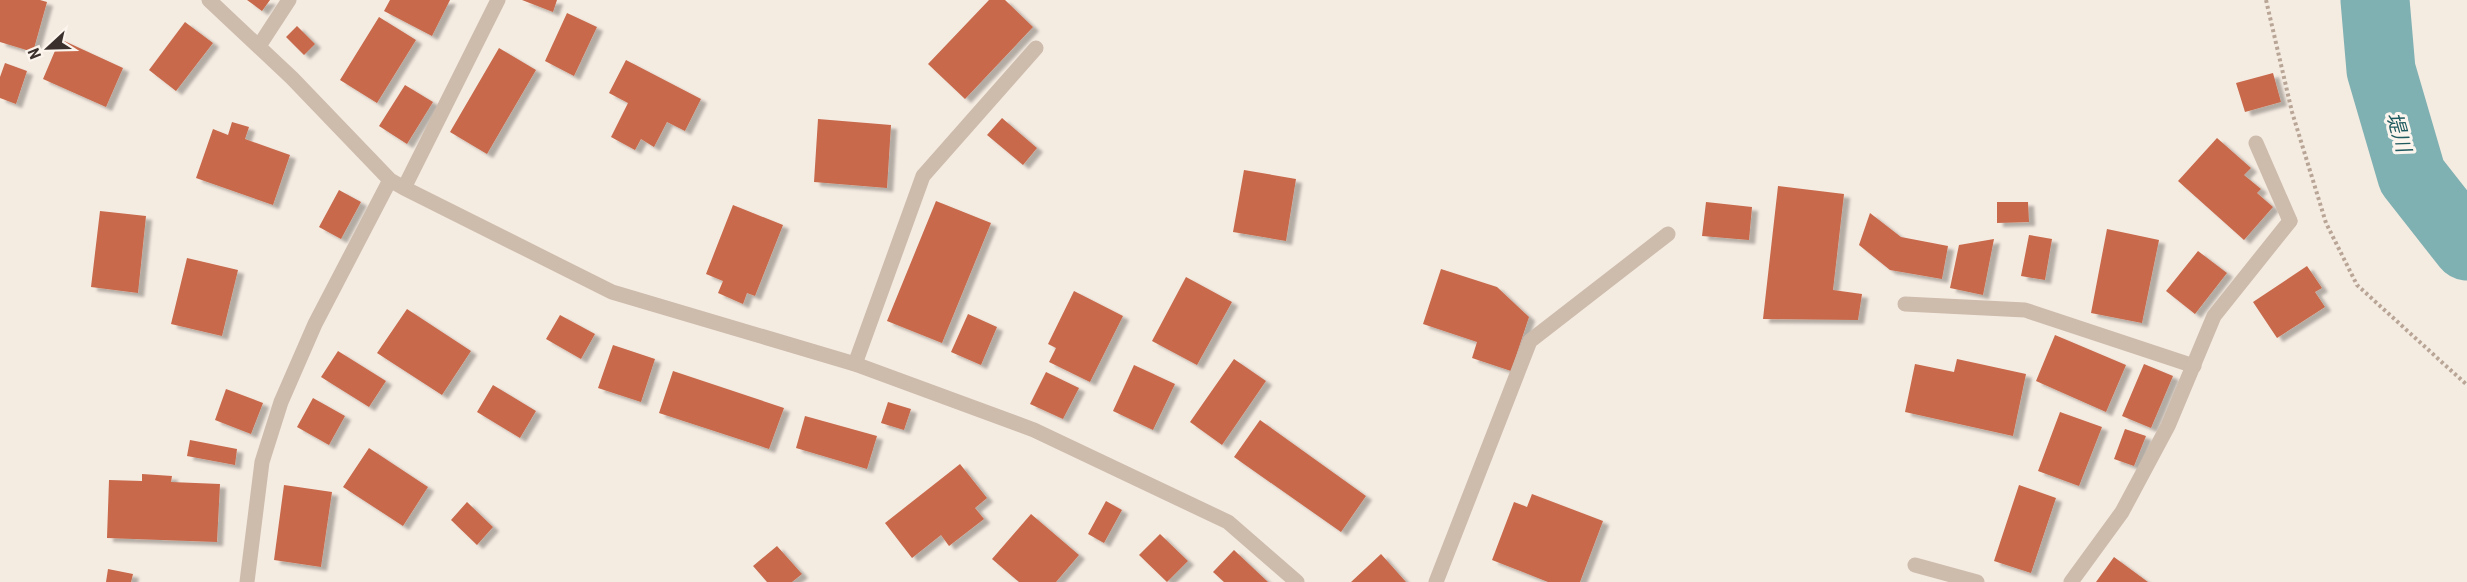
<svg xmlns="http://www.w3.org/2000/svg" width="2467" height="582" viewBox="0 0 2467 582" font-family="'Roboto Condensed','Noto Sans JP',sans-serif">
<defs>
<filter id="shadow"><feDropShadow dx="6" dy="4" stdDeviation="1.5" flood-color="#0004"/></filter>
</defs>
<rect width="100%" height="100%" fill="#f4ebe1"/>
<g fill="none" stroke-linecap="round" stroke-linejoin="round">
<path stroke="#7fb0b2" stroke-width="69" d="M 2375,0 L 2381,70 L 2412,176 L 2467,246"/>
</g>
<path fill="#c8694b" filter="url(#shadow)" d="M 0,0 L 40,0 L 47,2 L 33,52 L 0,42 Z
M 247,0 L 270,0 L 262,11 Z
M 390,0 L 450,0 L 432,36 L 384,11 Z
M 522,0 L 557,0 L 553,12 Z
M 989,0 L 1005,0 L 1033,27 L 965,99 L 928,64 Z
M 567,13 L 597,27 L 574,76 L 545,61 Z
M 379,17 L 416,40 L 377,103 L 340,80 Z
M 185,22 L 213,43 L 176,91 L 149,70 Z
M 297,26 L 315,44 L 304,55 L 286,37 Z
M 60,39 L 123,68 L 106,107 L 43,79 Z
M 499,48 L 536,70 L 487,154 L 450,132 Z
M 626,60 L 701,99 L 685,131 L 667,122 L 654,147 L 641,139 L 635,150 L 611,137 L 628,103 L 609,93 Z
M 5,63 L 27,71 L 16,104 L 0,98 L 0,77 Z
M 2273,73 L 2281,102 L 2245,112 L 2236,83 Z
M 405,85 L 433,102 L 407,144 L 379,126 Z
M 1002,118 L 1037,148 L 1023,165 L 987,135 Z
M 818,119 L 891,125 L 887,188 L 814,182 Z
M 232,122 L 249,127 L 245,139 L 290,155 L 273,205 L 196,178 L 213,129 L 228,135 Z
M 2217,138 L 2251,168 L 2244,175 L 2261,189 L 2257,193 L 2273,207 L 2244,240 L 2178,181 Z
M 1244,170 L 1296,179 L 1286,241 L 1233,232 Z
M 1778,186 L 1844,194 L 1833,290 L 1862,294 L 1858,320 L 1763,319 Z
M 339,190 L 361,202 L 341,239 L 319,227 Z
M 936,201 L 991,223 L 942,343 L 887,321 Z
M 1706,202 L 1752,207 L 1749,240 L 1702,236 Z
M 1997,202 L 2028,202 L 2029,222 L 1997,223 Z
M 733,205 L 783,225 L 755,296 L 747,293 L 743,304 L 718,293 L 723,281 L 706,274 Z
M 100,211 L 146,216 L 138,293 L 91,287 Z
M 1870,213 L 1901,237 L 1948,246 L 1942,279 L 1890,270 L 1859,245 Z
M 2107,229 L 2159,240 L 2142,323 L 2091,313 Z
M 2029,235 L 2052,239 L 2045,280 L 2021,276 Z
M 1994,239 L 1983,295 L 1950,288 L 1959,245 Z
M 2198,251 L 2227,273 L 2195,314 L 2166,291 Z
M 187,258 L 238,270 L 222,336 L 171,324 Z
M 2307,266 L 2322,288 L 2315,292 L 2325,307 L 2277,338 L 2253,302 Z
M 1441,269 L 1497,287 L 1529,317 L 1511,371 L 1472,358 L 1477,342 L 1423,324 Z
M 1186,277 L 1232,302 L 1197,365 L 1152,341 Z
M 1074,291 L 1123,316 L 1090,382 L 1049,362 L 1056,348 L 1048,344 Z
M 407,309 L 471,351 L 442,395 L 377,353 Z
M 968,314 L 997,327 L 981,365 L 951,352 Z
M 560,315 L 595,334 L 581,359 L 546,339 Z
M 2055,335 L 2126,365 L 2106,412 L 2036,381 Z
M 613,345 L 655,359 L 641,402 L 598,388 Z
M 338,351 L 386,381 L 369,407 L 321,377 Z
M 1234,359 L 1266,381 L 1222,445 L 1190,422 Z
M 1957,359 L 2026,374 L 2013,436 L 1905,412 L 1915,364 L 1954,372 Z
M 2144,364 L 2173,376 L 2151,428 L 2122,416 Z
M 1134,365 L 1175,384 L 1153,430 L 1113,411 Z
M 673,371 L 784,408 L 769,449 L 659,413 Z
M 1046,372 L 1079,388 L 1063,419 L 1030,404 Z
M 493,385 L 536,411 L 520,438 L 477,412 Z
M 226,389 L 263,403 L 251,434 L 215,420 Z
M 313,398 L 345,416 L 329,445 L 297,427 Z
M 888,402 L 911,409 L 904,430 L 881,423 Z
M 2060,412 L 2102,427 L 2079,486 L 2038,471 Z
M 805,416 L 877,436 L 867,469 L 796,448 Z
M 1260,420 L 1366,496 L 1341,532 L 1234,457 Z
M 2125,429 L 2146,436 L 2134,466 L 2114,459 Z
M 190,440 L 237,449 L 235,465 L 187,456 Z
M 369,448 L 428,487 L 403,526 L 343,487 Z
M 960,464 L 987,498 L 975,508 L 984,519 L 949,546 L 941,535 L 912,558 L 885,523 Z
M 142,474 L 172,476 L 171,482 L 220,484 L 217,542 L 107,538 L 109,480 L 142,481 Z
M 284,485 L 332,492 L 321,567 L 274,560 Z
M 2019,485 L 2056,498 L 2031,573 L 1994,561 Z
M 1532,494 L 1603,521 L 1580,582 L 1548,582 L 1492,560 L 1514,502 L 1527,507 Z
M 1106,501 L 1122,510 L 1104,543 L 1088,534 Z
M 467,502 L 493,527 L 477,545 L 451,520 Z
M 1031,514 L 1079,555 L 1056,582 L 1019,582 L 992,559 Z
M 1160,534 L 1188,561 L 1167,582 L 1139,555 Z
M 777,546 L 802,574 L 792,582 L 767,582 L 753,566 Z
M 1234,550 L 1268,582 L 1224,582 L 1213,572 Z
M 1381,554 L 1406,582 L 1351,582 Z
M 2114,557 L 2148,582 L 2096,582 Z
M 108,569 L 133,574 L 131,582 L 106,582 Z"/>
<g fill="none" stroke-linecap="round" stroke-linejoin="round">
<path stroke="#b9a596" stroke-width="4" stroke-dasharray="3 3" stroke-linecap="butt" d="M 2266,0 L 2292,112 L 2326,223 L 2357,285 L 2467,385"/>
<path stroke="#cdbbac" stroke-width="15" d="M 259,46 L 289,0
M 2256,143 L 2290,221
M 1905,304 L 2025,310 L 2194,366
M 855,364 L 923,176 L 1036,48
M 1915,565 L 1977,582
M 1436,582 L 1530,341 L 1668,234"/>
<path stroke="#cdbbac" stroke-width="15" d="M 209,0 L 292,78 L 390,180 L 404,188 L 612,292 L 855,364 L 1034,430 L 1228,522 L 1297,582
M 404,188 L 498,0
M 247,582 L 262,462 L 281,402 L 315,324 L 390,180
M 2071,582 L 2122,512 L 2168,426 L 2214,316 L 2290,221"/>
</g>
<g text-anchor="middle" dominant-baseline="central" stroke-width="6" stroke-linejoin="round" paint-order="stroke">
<g font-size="20" font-style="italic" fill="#1f5a5e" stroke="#fbf5ee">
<text transform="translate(2399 132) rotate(74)">堤川</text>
</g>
</g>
<g transform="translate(48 48) rotate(248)" stroke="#fbf5ee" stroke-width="4.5" paint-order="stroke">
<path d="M0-4.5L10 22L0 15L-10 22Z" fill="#3b302b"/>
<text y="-9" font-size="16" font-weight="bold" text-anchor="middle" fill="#3b302b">N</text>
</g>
</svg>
